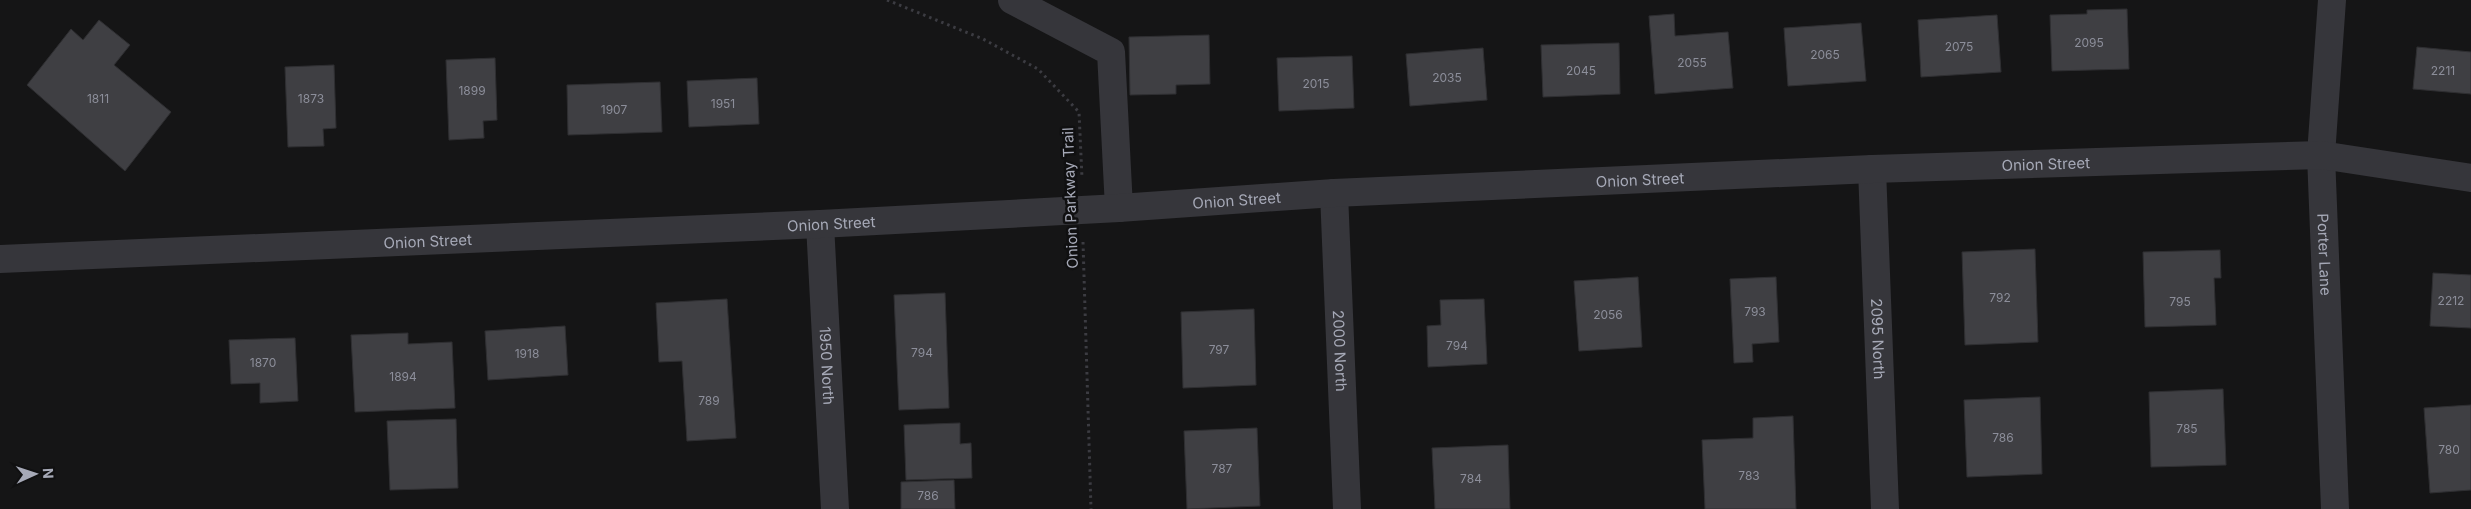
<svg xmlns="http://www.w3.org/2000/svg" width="2471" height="509" viewBox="0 0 2471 509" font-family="Inter,sans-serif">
<rect width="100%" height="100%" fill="#151516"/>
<path fill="#3f3f43" stroke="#2f2f32" d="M 2127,9 L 2129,69 L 2052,71 L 2050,15 L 2087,14 L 2087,10 Z
M 1674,14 L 1675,36 L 1728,32 L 1733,88 L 1655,94 L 1649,16 Z
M 1997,15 L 2001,72 L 1921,77 L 1918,20 Z
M 99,20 L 130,45 L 114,65 L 171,112 L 125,171 L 27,85 L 71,29 L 83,40 Z
M 1861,23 L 1866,81 L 1788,86 L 1784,28 Z
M 1209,35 L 1210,84 L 1176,85 L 1176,94 L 1130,95 L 1129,37 Z
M 1619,43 L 1620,94 L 1543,97 L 1541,45 Z
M 2417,47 L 2471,52 L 2471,94 L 2413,89 Z
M 1483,48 L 1487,100 L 1410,106 L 1406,54 Z
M 1352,56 L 1354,108 L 1279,111 L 1277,58 Z
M 495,58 L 497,120 L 483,121 L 484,138 L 449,140 L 446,60 Z
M 334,65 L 336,128 L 323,129 L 324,146 L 288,147 L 285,67 Z
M 757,78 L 759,124 L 689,127 L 687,81 Z
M 660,82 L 662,132 L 568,135 L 567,85 Z
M 2035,249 L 2038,342 L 1965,345 L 1962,252 Z
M 2220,250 L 2221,278 L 2214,278 L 2216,325 L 2145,327 L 2143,252 Z
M 2433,273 L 2471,275 L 2471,328 L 2430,326 Z
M 1638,277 L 1642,347 L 1579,351 L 1574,281 Z
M 1776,277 L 1779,342 L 1752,344 L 1753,362 L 1734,363 L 1730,279 Z
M 945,293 L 949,408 L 899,410 L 894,295 Z
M 727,299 L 736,438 L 687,441 L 682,361 L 659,362 L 656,303 Z
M 1484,299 L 1487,364 L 1428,367 L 1427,326 L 1441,325 L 1440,300 Z
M 1254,309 L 1256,385 L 1183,388 L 1181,312 Z
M 565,326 L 568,375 L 488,380 L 485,331 Z
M 408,333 L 408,344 L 452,342 L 455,408 L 355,412 L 351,335 Z
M 295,338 L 298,401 L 260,403 L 260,383 L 231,384 L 229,340 Z
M 2223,389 L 2226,465 L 2151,467 L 2149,392 Z
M 2040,397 L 2042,474 L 1967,477 L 1964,400 Z
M 2471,405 L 2471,490 L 2430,493 L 2424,408 Z
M 1793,416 L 1796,509 L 1705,509 L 1702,440 L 1753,438 L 1753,418 Z
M 456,419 L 458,488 L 390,490 L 387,421 Z
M 960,423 L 960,444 L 971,443 L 972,478 L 906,480 L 904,425 Z
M 1257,428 L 1260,506 L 1187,509 L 1184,431 Z
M 1508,445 L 1510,509 L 1435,509 L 1432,448 Z
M 954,480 L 955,509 L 901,509 L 901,482 Z"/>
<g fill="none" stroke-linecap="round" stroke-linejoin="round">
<path stroke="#3c3c42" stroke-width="3" stroke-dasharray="2.5 4" stroke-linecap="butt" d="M 887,0 L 983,39 L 1038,69 L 1079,112 L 1082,178
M 1083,242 L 1091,509"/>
<g stroke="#36363b" stroke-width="28">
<path d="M 1012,0 L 1111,52 L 1119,208"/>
<path id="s1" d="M 2332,0 L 2321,155 L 2335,509"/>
<path id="s2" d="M 1872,169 L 1885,509"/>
<path id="s3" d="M 1334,193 L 1347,509"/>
<path id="s4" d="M 820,224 L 835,509"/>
<path id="s5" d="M 0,259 L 820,224 L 1119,208 L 1334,193 L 1872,169 L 2321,155 L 2471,178"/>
</g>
</g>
<g text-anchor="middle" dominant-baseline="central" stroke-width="5" stroke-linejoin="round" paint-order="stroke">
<g font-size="12" fill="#8c8e9a">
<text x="2089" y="42">2095</text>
<text x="1959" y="46">2075</text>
<text x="1825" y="54">2065</text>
<text x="1692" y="62">2055</text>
<text x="1581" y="70">2045</text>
<text x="2443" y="70">2211</text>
<text x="1447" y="77">2035</text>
<text x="1316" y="83">2015</text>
<text x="472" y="90">1899</text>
<text x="98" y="98">1811</text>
<text x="311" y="98">1873</text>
<text x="723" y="103">1951</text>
<text x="614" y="109">1907</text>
<text x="2000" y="297">792</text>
<text x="2451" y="300">2212</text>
<text x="2180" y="301">795</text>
<text x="1755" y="311">793</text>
<text x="1608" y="314">2056</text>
<text x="1457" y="345">794</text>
<text x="1219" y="349">797</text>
<text x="922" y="352">794</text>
<text x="527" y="353">1918</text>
<text x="263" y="362">1870</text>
<text x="403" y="376">1894</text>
<text x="709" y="400">789</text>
<text x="2187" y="428">785</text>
<text x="2003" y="437">786</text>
<text x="2449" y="449">780</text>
<text x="1222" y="468">787</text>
<text x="1749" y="475">783</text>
<text x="1471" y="478">784</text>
<text x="928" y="495">786</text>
</g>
<g font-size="15" fill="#a6a9b7" stroke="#101011">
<text stroke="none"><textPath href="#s5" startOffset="2048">Onion Street</textPath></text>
<text stroke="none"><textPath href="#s5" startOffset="1642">Onion Street</textPath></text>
<text transform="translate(1070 198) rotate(-92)">Onion Parkway Trail</text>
<text stroke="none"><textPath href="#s5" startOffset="1238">Onion Street</textPath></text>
<text stroke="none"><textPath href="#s5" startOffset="832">Onion Street</textPath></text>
<text stroke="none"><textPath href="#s5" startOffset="428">Onion Street</textPath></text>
<text stroke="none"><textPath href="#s1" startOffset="255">Porter Lane</textPath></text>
<text stroke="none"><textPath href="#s2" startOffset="170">2095 North</textPath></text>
<text stroke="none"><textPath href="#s3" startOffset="158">2000 North</textPath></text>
<text stroke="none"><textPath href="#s4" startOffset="142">1950 North</textPath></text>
</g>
</g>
<g transform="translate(35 474) rotate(87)" stroke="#101011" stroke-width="4" paint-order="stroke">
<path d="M0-4L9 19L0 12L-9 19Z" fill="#a6a9b7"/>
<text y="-8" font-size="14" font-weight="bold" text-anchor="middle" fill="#a6a9b7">N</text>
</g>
</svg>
